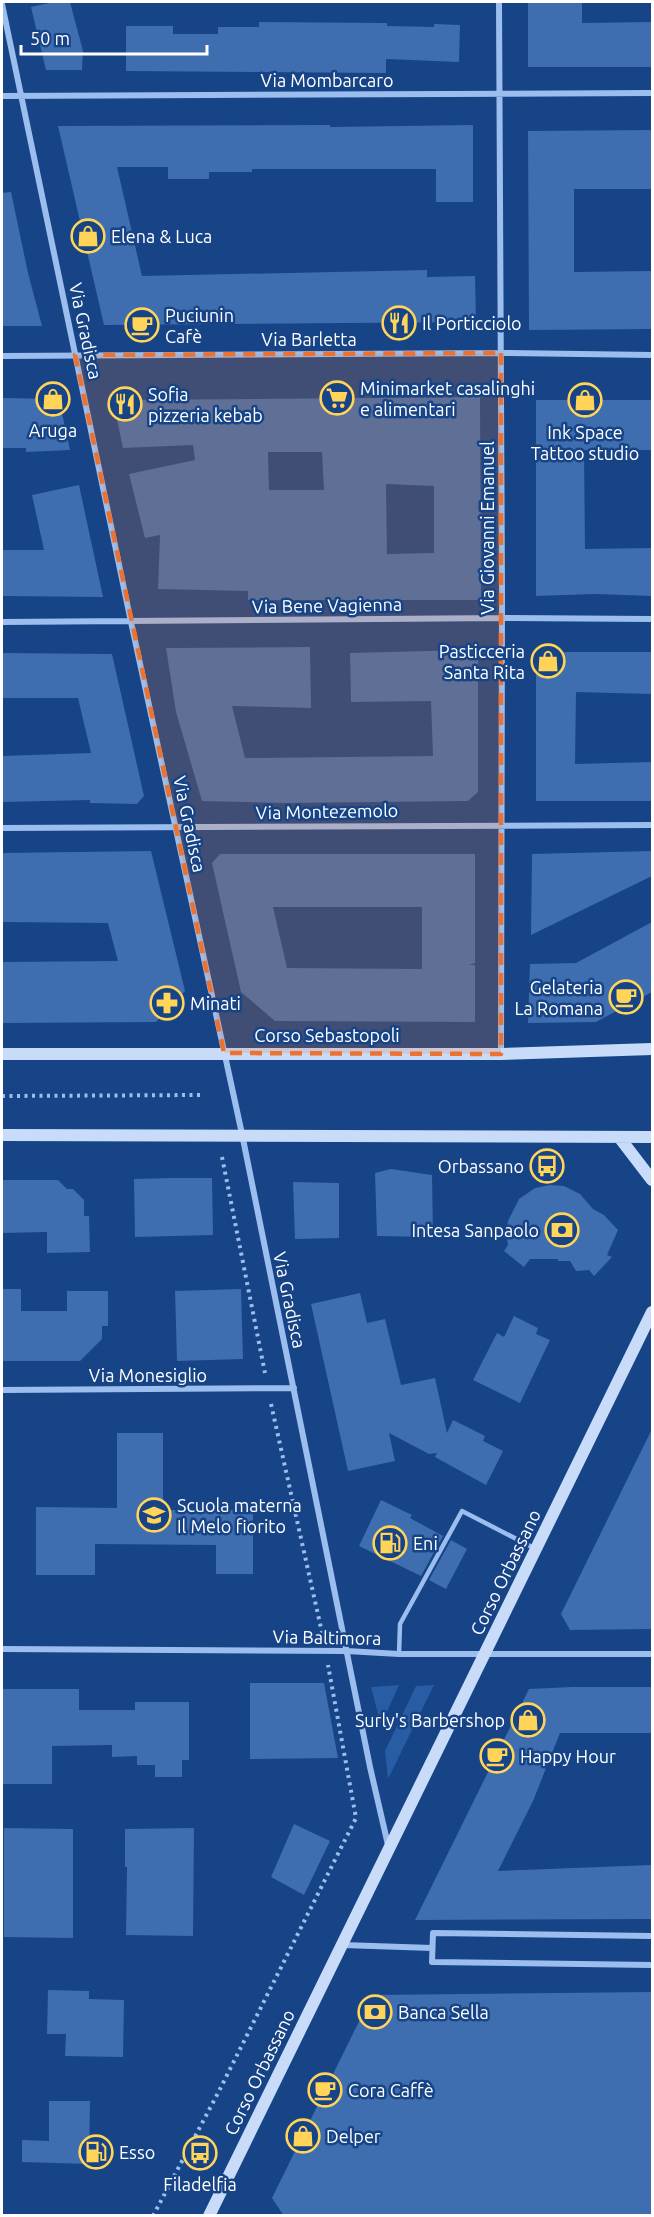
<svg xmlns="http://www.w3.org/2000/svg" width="654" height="2217" viewBox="0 0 654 2217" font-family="Ubuntu,sans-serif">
<rect width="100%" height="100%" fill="#164486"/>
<path fill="#285da5" d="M 399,1685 L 381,1725 L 371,1687 Z
M 434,1685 L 388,1779 L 385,1751 L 416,1686 Z"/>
<path fill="#3e6eb0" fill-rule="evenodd" d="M 54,2 L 70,2 L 83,51 L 82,70 L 46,70 L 31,7 Z
M 528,2 L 582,2 L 582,23 L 652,22 L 652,67 L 528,67 Z
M 259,22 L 387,23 L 387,26 L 434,27 L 434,24 L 460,25 L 459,62 L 386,59 L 386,73 L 126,71 L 126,26 L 173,26 L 173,34 L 218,34 L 218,27 L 259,27 Z
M 330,125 L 330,127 L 473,125 L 473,202 L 436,202 L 436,169 L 252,169 L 252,172 L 209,172 L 209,179 L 168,179 L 168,167 L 117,167 L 142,276 L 427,270 L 427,277 L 475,276 L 476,322 L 104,325 L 58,126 Z
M 652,130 L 652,189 L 574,189 L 574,272 L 652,271 L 652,329 L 529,330 L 528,131 Z
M 11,192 L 28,273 L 42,326 L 2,326 L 2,193 Z
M 480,397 L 481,600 L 248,600 L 248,591 L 158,589 L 160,535 L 145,538 L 129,474 L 195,460 L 193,445 L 123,448 L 115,410 L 124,400 ZM 268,452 L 322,452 L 324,490 L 269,490 ZM 386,484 L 434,486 L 434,553 L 387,554 Z
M 2,398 L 59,399 L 70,450 L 26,452 L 26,448 L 2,448 Z
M 536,400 L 652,400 L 652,450 L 584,450 L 585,549 L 652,548 L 652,596 L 596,594 L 536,596 Z
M 79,485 L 103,597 L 2,596 L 2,550 L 44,550 L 32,495 Z
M 310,647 L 311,708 L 232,706 L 245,758 L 433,756 L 431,701 L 351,702 L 350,653 L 469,650 L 478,659 L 478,792 L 468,801 L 283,803 L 202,801 L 176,712 L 166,648 Z
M 536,652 L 652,652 L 652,694 L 576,692 L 575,764 L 652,762 L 652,801 L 536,801 Z
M 2,653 L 112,654 L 144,796 L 137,804 L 90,803 L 90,800 L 2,802 L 2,756 L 91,753 L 78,698 L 2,698 Z
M 151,851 L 185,991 L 156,1022 L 2,1023 L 2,962 L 118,961 L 108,923 L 2,922 L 2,853 Z
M 652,851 L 652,876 L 531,935 L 532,854 Z
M 220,854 L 475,854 L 475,963 L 469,965 L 475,965 L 475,1022 L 275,1021 L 241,992 L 212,863 ZM 273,907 L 422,907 L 422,969 L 287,968 Z
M 652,922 L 652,992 L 596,1022 L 528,1023 L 530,964 L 576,963 Z
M 391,1169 L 432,1175 L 433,1237 L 377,1236 L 375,1173 Z
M 172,1178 L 212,1178 L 213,1235 L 135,1237 L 134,1179 Z
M 2,1180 L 58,1180 L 67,1189 L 73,1189 L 84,1200 L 84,1216 L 89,1216 L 90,1252 L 47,1253 L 47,1232 L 2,1233 Z
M 293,1182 L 339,1183 L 339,1238 L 295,1239 Z
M 550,1185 L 564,1186 L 580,1194 L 593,1209 L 604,1215 L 618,1230 L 607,1255 L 612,1257 L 594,1276 L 589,1270 L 576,1271 L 570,1261 L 558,1261 L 558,1259 L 530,1259 L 524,1267 L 504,1251 L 508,1245 L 506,1234 L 508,1221 L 519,1199 L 535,1188 Z
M 2,1289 L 21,1289 L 21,1311 L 67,1311 L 67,1291 L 108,1291 L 108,1326 L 102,1326 L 102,1339 L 80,1361 L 2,1361 Z
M 241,1289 L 243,1359 L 177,1361 L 175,1291 Z
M 360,1293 L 367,1323 L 385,1319 L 401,1385 L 435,1378 L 447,1433 L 453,1420 L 485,1436 L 483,1441 L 503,1451 L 486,1485 L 435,1457 L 437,1453 L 429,1454 L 389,1433 L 395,1461 L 348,1471 L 311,1304 Z
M 514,1316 L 538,1328 L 536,1334 L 550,1340 L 520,1403 L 473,1380 L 497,1333 L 504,1337 Z
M 652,1429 L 652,1629 L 570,1630 L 561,1614 Z
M 117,1433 L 163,1433 L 163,1510 L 253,1510 L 253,1574 L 216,1574 L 216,1545 L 95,1544 L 95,1575 L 36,1575 L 36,1507 L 117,1508 Z
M 381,1500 L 412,1515 L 410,1518 L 443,1536 L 421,1576 L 359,1546 Z
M 451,1540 L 467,1549 L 446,1589 L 429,1580 Z
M 250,1683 L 324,1683 L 338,1758 L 250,1759 Z
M 572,1687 L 652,1687 L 652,1733 L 560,1733 L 533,1801 L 498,1871 L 652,1865 L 652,1919 L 415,1920 L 529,1689 Z
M 2,1689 L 79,1689 L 79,1710 L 135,1710 L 135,1702 L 189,1702 L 189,1760 L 182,1760 L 182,1777 L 155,1777 L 155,1765 L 137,1765 L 137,1756 L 112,1757 L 112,1745 L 52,1746 L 52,1784 L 2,1784 Z
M 294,1824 L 330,1841 L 304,1895 L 271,1877 Z
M 4,1828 L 73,1829 L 73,1938 L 4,1937 Z
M 194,1828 L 193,1936 L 126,1935 L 127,1867 L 125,1867 L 125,1829 Z
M 48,1990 L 89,1991 L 89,1999 L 124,2000 L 123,2057 L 65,2056 L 66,2034 L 47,2034 Z
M 652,1992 L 652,2216 L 284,2216 L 272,2198 L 372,1995 Z
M 49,2101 L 90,2101 L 89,2164 L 22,2162 L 22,2140 L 49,2141 Z"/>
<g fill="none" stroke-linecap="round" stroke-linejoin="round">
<path stroke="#9bbeee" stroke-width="4" stroke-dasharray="3 4.5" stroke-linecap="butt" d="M 2,1096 L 202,1095
M 222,1157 L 265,1373
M 271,1404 L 323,1637
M 153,2216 L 218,2093 L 356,1818 L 328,1665"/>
<path stroke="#9bbeee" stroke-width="4.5" d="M 399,1654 L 400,1624 L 462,1511 L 534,1548"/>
<path stroke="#9bbeee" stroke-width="6" d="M 499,2 L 502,594 L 501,1054
M 2,4 L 131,622 L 242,1134 L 370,1767 L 388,1845
M 2,96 L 652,93
M 2,356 L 501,353 L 652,355
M 2,622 L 502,618 L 652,619
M 2,828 L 652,825
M 2,1390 L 294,1388
M 2,1649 L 347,1651 L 399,1654 L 652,1654
M 652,1936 L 433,1933 L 432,1962 L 652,1965
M 343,1945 L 432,1948"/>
<path stroke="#c8dcfa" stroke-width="12" d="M 2,1054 L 501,1054 L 652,1049
M 2,1135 L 652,1137
M 619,1137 L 652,1180
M 209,2216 L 652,1312"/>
</g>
<path fill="#eb7230" fill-opacity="0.2" stroke="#eb7230" stroke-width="4.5" stroke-dasharray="12 8" stroke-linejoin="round" d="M 501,353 L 501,1054 L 224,1053 L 75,355 Z"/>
<defs>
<g id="shop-ring" transform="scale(1.725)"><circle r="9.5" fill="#164486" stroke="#ffd458" stroke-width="1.5"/><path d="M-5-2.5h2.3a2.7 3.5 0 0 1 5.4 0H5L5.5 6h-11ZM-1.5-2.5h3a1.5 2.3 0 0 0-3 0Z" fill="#ffd458"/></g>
<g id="restaurant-ring" transform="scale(1.725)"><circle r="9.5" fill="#164486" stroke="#ffd458" stroke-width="1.5"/><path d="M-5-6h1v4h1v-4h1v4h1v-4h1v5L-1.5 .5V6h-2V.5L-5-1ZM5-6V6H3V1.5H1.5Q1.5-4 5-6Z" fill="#ffd458"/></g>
<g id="cafe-ring" transform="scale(1.725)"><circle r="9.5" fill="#164486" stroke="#ffd458" stroke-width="1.5"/><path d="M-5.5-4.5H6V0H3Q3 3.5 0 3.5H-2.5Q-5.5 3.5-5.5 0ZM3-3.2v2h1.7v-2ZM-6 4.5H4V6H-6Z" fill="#ffd458"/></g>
<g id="supermarket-ring" transform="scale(1.725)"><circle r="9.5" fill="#164486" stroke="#ffd458" stroke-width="1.5"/><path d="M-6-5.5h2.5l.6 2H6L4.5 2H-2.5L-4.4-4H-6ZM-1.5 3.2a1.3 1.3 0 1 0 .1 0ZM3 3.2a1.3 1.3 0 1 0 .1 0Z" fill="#ffd458"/></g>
<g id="pharmacy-ring" transform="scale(1.725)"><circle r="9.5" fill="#164486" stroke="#ffd458" stroke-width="1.5"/><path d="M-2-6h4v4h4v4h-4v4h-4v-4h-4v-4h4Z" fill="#ffd458"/></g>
<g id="bus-ring" transform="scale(1.725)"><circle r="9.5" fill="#164486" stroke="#ffd458" stroke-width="1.5"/><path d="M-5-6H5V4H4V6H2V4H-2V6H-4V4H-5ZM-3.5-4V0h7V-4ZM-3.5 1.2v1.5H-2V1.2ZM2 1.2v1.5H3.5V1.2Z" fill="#ffd458"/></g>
<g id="bank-ring" transform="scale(1.725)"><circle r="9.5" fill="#164486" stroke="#ffd458" stroke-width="1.5"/><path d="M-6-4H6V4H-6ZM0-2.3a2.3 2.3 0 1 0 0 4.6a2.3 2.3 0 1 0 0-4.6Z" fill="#ffd458"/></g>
<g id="school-ring" transform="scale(1.725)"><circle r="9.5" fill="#164486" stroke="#ffd458" stroke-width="1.5"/><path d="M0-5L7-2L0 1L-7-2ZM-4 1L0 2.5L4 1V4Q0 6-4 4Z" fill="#ffd458"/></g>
<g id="fuel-ring" transform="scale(1.725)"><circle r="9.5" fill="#164486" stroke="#ffd458" stroke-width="1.5"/><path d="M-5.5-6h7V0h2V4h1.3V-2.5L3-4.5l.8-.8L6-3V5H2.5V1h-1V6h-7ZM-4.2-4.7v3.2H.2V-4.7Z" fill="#ffd458"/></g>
</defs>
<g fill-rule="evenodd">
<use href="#shop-ring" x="88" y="236"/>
<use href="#restaurant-ring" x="399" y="323"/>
<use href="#cafe-ring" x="142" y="325"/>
<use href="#supermarket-ring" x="337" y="398"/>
<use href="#shop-ring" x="53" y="399"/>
<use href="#shop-ring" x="585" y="400"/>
<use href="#restaurant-ring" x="125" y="404"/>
<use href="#shop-ring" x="548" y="661"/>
<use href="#cafe-ring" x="626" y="997"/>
<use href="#pharmacy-ring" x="167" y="1003"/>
<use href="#bus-ring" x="547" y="1166"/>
<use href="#bank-ring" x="562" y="1230"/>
<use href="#school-ring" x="154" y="1515"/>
<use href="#fuel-ring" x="390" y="1543"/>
<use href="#shop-ring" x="528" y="1720"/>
<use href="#cafe-ring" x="497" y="1756"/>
<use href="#bank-ring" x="375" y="2012"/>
<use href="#cafe-ring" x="325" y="2090"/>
<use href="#shop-ring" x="303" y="2136"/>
<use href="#fuel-ring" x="96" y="2152"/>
<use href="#bus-ring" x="200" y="2153"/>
</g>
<g text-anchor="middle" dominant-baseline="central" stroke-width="5" stroke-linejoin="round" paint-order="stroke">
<g font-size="18" fill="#fff" stroke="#164486">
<text x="327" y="80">Via Mombarcaro</text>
<text transform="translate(86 331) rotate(78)">Via Gradisca</text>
<text x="309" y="339">Via Barletta</text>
<text transform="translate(487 528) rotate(-90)">Via Giovanni Emanuel</text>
<text transform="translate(327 605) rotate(-1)">Via Bene Vagienna</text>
<text transform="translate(327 811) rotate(-1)">Via Montezemolo</text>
<text transform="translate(190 824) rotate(78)">Via Gradisca</text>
<text x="327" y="1035">Corso Sebastopoli</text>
<text transform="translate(290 1300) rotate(78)">Via Gradisca</text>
<text x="148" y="1375">Via Monesiglio</text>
<text transform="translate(505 1572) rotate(-64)">Corso Orbassano</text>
<text transform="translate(327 1637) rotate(1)">Via Baltimora</text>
<text transform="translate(259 2072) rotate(-64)">Corso Orbassano</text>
</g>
<g font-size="18" fill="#fff" stroke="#164486" text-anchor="start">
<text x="111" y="236">Elena &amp; Luca</text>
<text x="165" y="315">Puciunin<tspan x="165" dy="21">Cafè</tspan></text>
<text x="422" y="323">Il Porticciolo</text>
<text x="360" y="388">Minimarket casalinghi<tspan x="360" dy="21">e alimentari</tspan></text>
<text x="148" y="394">Sofia<tspan x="148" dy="21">pizzeria kebab</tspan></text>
<text x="53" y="430" text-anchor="middle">Aruga</text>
<text x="585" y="432" text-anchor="middle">Ink Space<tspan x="585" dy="21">Tattoo studio</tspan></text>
<text x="525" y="651" text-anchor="end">Pasticceria<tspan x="525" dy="21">Santa Rita</tspan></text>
<text x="603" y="987" text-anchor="end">Gelateria<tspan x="603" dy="21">La Romana</tspan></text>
<text x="190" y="1003">Minati</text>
<text x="524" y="1166" text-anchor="end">Orbassano</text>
<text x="539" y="1230" text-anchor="end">Intesa Sanpaolo</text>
<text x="177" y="1505">Scuola materna<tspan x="177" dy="21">Il Melo fiorito</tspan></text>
<text x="413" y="1543">Eni</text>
<text x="505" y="1720" text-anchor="end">Surly's Barbershop</text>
<text x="520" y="1756">Happy Hour</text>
<text x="398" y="2012">Banca Sella</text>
<text x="348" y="2090">Cora Caffè</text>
<text x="326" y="2136">Delper</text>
<text x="119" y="2152">Esso</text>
<text x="200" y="2184" text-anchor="middle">Filadelfia</text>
</g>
</g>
<rect width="654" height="2217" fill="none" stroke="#ffffff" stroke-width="6"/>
<path d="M21 45v9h186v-9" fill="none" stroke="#ffffff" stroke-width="3"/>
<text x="30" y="45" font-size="18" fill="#ffffff" stroke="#164486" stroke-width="4.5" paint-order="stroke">50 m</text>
</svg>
